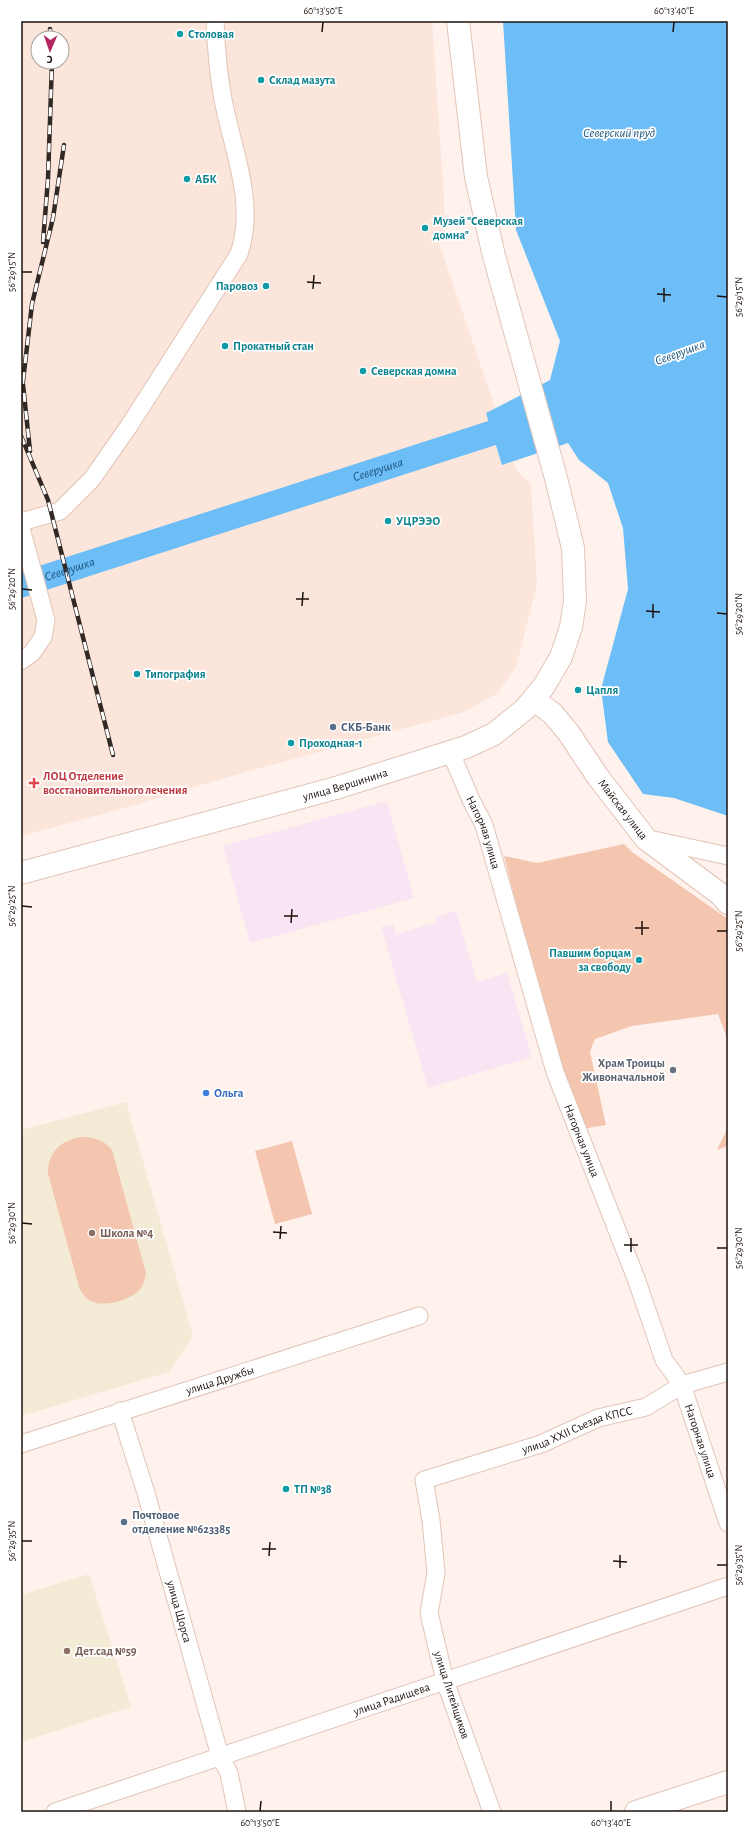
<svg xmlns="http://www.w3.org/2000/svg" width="749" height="1833" viewBox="0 0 749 1833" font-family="'Alegreya Sans',sans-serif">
<rect width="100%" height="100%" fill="#fff2ed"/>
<path fill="#f9e4f3" d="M 387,801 L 414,898 L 250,943 L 223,846 Z
M 456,911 L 477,982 L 507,973 L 532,1057 L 428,1088 L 381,927 L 393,924 L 396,934 L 437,922 L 436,917 Z"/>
<path fill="#fce5da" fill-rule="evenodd" d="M 21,21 L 432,21 L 444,200 L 445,237 L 438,240 L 516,469 L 531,485 L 537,585 L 516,667 L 498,693 L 464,712 L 235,775 L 121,809 L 21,836 ZM 38,38 L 62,38 L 62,62 L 38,62 Z"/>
<path fill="#f3ebd5" d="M 126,1102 L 193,1336 L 169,1372 L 21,1416 L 21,1130 Z
M 89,1574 L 131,1707 L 21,1742 L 21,1595 Z"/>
<path fill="#f4c5af" d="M 624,844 L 632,852 L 728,919 L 728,1041 L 718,1014 L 632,1026 L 595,1039 L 590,1052 L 606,1125 L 582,1129 L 528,950 L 504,856 L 537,863 Z
M 728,1127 L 728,1146 L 717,1150 Z
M 80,1137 C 93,1137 103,1139 112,1150 L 146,1273 C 145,1278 144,1283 141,1288 C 132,1300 104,1308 91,1301 C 86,1299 83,1294 80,1290 L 48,1174 C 48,1152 59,1142 80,1137 Z
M 292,1141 L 312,1214 L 275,1224 L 255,1151 Z"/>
<path fill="#6dbdf7" d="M 503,21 L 728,21 L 728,816 L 674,798 L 643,794 L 608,742 L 601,689 L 628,589 L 623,528 L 608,483 L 579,460 L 568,443 L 502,465 L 486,413 L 550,380 L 560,341 L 516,230 Z"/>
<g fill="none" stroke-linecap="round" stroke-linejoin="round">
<path stroke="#6dbdf7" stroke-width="25" id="s1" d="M 21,585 L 492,433 L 523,419"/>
<g stroke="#e2c4b6" stroke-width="19">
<g id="street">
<path d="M 21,522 L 60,511 L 92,479 L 129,426 L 239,254 C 257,201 231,147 222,94 C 218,70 216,45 215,21"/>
<path d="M 21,528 L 46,620 L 43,637 L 32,653 L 21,661"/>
<path id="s2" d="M 451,753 L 471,800 L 484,825 L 555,1072 L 637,1281 L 664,1360 L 682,1385 L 728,1523"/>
<path d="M 649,839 L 728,856"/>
<path id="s3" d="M 120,1411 L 146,1493 L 220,1756 L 229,1773 L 237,1812"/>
<path id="s4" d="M 21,1444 L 419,1316"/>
<path id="s5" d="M 55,1812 L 728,1586"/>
<path id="s6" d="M 492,1812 L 445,1681 L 429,1613 L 436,1573 L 431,1520 L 424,1480 L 541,1444 L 598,1418 L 646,1407 L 682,1385 L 728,1372"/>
</g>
</g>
<g stroke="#e2c4b6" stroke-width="24">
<g id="secondary">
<path id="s7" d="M 534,700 L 552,713 L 568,732 L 598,777 L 646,839 L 720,894 L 728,903"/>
<path d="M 636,1812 L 728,1782"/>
</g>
</g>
<g stroke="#e2c4b6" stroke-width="24">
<g id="primary">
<path id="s8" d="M 21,873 L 336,788 L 466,747 L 494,734 L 525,709 L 544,686 L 561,657 L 571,627 L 575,601 L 573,548 L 556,478 L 494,256 L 476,177 L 458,21"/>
</g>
</g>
<use href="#street" stroke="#fff" stroke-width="17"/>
<use href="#secondary" stroke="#fff" stroke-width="22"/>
<use href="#primary" stroke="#fff" stroke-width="22"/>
<g stroke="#332924" stroke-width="4.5">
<path id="rail" d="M 50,29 L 51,38
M 43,242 L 48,179 L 52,62
M 22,375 L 30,451
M 23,381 L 32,304 L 53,218 L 64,145
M 21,436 L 48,500 L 113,755"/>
</g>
<use href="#rail" stroke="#fff" stroke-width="3" stroke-dasharray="9" stroke-linecap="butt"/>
</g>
<path fill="none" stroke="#1c120d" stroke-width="1.5" d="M 322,32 L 323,22M 673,32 L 674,22M 22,272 L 32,272M 307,282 L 321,283M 313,289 L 314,275M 657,294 L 671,295M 717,296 L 727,297M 664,302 L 664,288M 22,589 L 32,590M 296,599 L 309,599M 302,606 L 303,592M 646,611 L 660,612M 717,613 L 727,614M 653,618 L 653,604M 22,906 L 32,907M 284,916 L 298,916M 291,923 L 292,909M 635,928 L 649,928M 717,931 L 727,931M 642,935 L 642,921M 22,1223 L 32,1224M 273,1232 L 287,1233M 280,1239 L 281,1226M 624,1245 L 638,1245M 717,1248 L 727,1248M 631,1252 L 631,1238M 22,1541 L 32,1541M 262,1549 L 276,1549M 269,1556 L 270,1542M 613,1561 L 627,1562M 717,1565 L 727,1565M 620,1568 L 620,1555M 260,1811 L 261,1801M 611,1811 L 611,1801"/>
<g fill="#0f9aa8" stroke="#fff" stroke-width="1.5">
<circle cx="180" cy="34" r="4"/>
<circle cx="261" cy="80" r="4"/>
<circle cx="187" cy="179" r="4"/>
<circle cx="425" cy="228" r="4"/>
<circle cx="266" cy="286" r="4"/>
<circle cx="225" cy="346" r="4"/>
<circle cx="363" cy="371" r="4"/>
<circle cx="388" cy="521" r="4"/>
<circle cx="137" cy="674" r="4"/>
<circle cx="578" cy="690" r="4"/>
<circle cx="291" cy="743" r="4"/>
<circle cx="639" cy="960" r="4"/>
<circle cx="286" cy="1489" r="4"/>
</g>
<g fill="#5c6f8a" stroke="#fff" stroke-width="1.5">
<circle cx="333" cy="727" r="4"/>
<circle cx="124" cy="1522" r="4"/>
</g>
<path fill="#e0444e" stroke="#fff" stroke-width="1.5" d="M32 777h4v4h4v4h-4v4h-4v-4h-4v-4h4z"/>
<circle fill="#6b7280" stroke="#fff" stroke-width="1.5" cx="673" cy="1070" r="4"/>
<circle fill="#3f7fe0" stroke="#fff" stroke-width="1.5" cx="206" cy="1093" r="4"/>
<g fill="#8d6e63" stroke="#fff" stroke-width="1.5">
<circle cx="92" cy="1233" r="4"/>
<circle cx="67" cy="1651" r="4"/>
</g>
<g text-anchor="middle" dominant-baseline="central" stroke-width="3.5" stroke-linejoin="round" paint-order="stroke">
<g font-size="12" font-weight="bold" fill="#0d838f" stroke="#fff" text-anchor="start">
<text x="188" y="34">Столовая</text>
<text x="269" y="80">Склад мазута</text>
<text x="195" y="179">АБК</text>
<text x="433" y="221">Музей "Северская<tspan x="433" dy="14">домна"</tspan></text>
<text x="258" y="286" text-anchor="end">Паровоз</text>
<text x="233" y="346">Прокатный стан</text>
<text x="371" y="371">Северская домна</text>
<text x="396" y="521">УЦРЭЭО</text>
<text x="145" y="674">Типография</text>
<text x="586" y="690">Цапля</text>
<text x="299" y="743">Проходная-1</text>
<text x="631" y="953" text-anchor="end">Павшим борцам<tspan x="631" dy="14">за свободу</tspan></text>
<text x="294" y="1489">ТП №38</text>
</g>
<g font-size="12" font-weight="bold" fill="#4e5e75" stroke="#fff" text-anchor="start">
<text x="341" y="727">СКБ-Банк</text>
<text x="132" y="1515">Почтовое<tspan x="132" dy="14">отделение №623385</tspan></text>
</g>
<g font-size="12" font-weight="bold" fill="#be3a42" stroke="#fff" text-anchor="start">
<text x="43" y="776">ЛОЦ Отделение<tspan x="43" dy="14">восстановительного лечения</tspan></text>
</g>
<g font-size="12" fill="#1c120d" stroke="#fff">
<text stroke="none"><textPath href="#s8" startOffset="336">улица Вершинина</textPath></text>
<text stroke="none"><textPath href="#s7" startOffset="142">Майская улица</textPath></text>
<text stroke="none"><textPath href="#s2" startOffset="86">Нагорная улица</textPath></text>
<text stroke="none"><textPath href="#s2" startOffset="410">Нагорная улица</textPath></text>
<text stroke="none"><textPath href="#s4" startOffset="209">улица Дружбы</textPath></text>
<text stroke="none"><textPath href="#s6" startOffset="505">улица XXII Съезда КПСС</textPath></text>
<text stroke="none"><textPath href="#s2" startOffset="734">Нагорная улица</textPath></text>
<text stroke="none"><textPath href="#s3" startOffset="209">улица Щорса</textPath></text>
<text transform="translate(452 1695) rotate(72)">улица Литейщиков</text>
<text stroke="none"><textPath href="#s5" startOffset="355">улица Радищева</textPath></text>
</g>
<g font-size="12" font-weight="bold" fill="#5b616d" stroke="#fff" text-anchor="end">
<text x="665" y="1063">Храм Троицы<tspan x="665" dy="14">Живоначальной</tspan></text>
</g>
<g font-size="12" font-weight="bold" fill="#366cbe" stroke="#fff" text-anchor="start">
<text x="214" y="1093">Ольга</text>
</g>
<g font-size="12" font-weight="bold" fill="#785e54" stroke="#fff" text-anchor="start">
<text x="100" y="1233">Школа №4</text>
<text x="75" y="1651">Дет.сад №59</text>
</g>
<g font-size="13" font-style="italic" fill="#1c567d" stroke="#fff">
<text x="619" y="133">Северский пруд</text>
<text transform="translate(680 353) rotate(-20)">Северушка</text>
<text stroke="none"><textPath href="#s1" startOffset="375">Северушка</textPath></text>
<text stroke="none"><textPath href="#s1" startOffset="51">Северушка</textPath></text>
</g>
</g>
<rect width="749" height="1833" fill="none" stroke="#ffffff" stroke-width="44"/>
<g transform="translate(50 50) rotate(182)"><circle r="19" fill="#ffffff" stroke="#a4a09e"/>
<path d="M0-3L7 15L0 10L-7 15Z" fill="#b22761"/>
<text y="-6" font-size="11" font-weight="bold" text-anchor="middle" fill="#1c120d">С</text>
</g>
<rect x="22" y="22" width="705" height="1789" fill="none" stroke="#1c120d" stroke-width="1.5"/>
<g font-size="10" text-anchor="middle" fill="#1c120d">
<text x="323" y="14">60°13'50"E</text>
<text x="674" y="14">60°13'40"E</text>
<text transform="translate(11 272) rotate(-90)" y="4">56°29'15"N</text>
<text transform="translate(738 297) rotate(-90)" y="4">56°29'15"N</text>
<text transform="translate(11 589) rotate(-90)" y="4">56°29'20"N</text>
<text transform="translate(738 614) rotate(-90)" y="4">56°29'20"N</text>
<text transform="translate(11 906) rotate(-90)" y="4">56°29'25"N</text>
<text transform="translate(738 931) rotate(-90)" y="4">56°29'25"N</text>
<text transform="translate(11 1223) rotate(-90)" y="4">56°29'30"N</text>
<text transform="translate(738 1248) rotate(-90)" y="4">56°29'30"N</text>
<text transform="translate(11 1541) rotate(-90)" y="4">56°29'35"N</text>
<text transform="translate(738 1565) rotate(-90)" y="4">56°29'35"N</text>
<text x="260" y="1826">60°13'50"E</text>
<text x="611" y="1826">60°13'40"E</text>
</g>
</svg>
